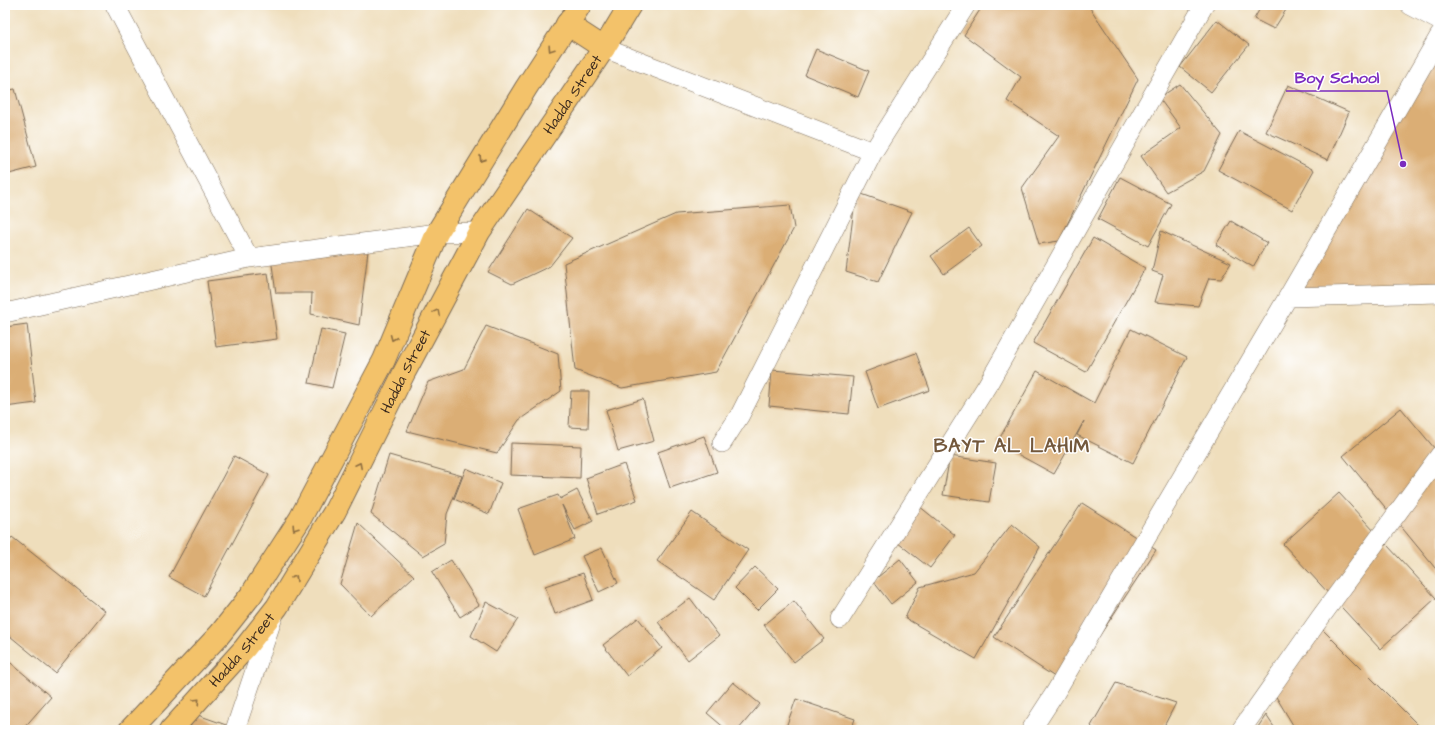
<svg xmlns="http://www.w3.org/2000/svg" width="1445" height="735" viewBox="0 0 1445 735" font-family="'Architects Daughter',sans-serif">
<rect width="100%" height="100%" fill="#fff"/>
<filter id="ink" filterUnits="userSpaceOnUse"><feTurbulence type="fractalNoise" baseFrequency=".025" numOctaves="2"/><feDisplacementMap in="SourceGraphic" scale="8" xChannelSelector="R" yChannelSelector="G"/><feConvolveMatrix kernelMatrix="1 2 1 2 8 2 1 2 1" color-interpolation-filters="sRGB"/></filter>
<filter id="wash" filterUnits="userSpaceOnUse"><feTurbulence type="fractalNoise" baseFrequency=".012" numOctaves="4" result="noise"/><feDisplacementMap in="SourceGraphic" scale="16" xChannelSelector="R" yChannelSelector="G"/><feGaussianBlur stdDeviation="0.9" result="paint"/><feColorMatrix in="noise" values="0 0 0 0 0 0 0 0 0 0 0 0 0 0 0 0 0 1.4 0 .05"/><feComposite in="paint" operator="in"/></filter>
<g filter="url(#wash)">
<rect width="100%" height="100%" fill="#efdebc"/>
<g id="blocks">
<path fill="#dbae74" d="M 983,5 L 1088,5 L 1138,79 L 1059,241 L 1039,244 L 1022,188 L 1059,136 L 1007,101 L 1021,77 L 964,35 Z
M 1262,5 L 1289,5 L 1274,29 L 1254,19 Z
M 1217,20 L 1249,45 L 1211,92 L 1180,67 Z
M 1440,35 L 1440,293 L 1288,297 Z
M 816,49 L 869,71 L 858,97 L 805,75 Z
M 1180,84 L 1222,135 L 1204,171 L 1166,192 L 1141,156 L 1181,128 L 1159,98 Z
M 1288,85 L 1349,112 L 1328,160 L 1266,132 Z
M 15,89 L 36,167 L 5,175 L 5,91 Z
M 1239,131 L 1314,170 L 1292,210 L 1218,170 Z
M 1120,177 L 1171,204 L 1148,246 L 1098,219 Z
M 856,192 L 912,212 L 878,282 L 846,272 Z
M 790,205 L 794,228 L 716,372 L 622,388 L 575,370 L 564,263 L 676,214 Z
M 528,209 L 572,238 L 550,266 L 512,284 L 488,272 Z
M 1231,221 L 1267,243 L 1253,267 L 1216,245 Z
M 969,228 L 982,246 L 944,274 L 931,256 Z
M 1161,231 L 1231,263 L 1221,279 L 1209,278 L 1198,306 L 1155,302 L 1163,275 L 1152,271 Z
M 1093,238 L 1145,268 L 1086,372 L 1033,343 Z
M 369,243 L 359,325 L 311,314 L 312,293 L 276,293 L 271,258 Z
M 268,273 L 277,339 L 216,347 L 207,281 Z
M 27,324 L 36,403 L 5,407 L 5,327 Z
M 486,326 L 558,354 L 561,391 L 519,420 L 497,453 L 407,431 L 428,382 L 464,369 Z
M 321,329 L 345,334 L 332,388 L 309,383 Z
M 1131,329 L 1187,357 L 1133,463 L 1077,435 L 1084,421 L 1054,474 L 997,443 L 1037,371 L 1094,403 Z
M 916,353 L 930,390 L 878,409 L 865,372 Z
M 772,370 L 853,377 L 849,414 L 769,406 Z
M 571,391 L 589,391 L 588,428 L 569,427 Z
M 643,399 L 654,441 L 618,451 L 606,410 Z
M 1401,408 L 1440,455 L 1440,574 L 1343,456 Z
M 704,436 L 717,472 L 670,488 L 658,452 Z
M 511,443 L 581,446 L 580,478 L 510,475 Z
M 389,455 L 462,476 L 447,514 L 444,544 L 423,556 L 371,514 Z
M 234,456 L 269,475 L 204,596 L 169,577 Z
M 950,456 L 996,463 L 989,502 L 943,495 Z
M 624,464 L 637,500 L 598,514 L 586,478 Z
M 466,468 L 501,483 L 489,514 L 454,499 Z
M 577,490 L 593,521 L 575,530 L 562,505 L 575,539 L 535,555 L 518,509 L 558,495 L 560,499 Z
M 1339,493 L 1436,598 L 1380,649 L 1283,544 Z
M 1082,503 L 1156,550 L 1067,685 L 994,637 Z
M 919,506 L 955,535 L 930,568 L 893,539 Z
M 692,512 L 748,550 L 714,600 L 657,561 Z
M 358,523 L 414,576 L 371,616 L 340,584 Z
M 1012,524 L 1040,547 L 976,659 L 905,618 L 920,587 L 974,572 Z
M 12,537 L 105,611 L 55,673 L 5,632 L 5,546 Z
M 602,548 L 618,583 L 599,592 L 582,556 Z
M 900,559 L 918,582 L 891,604 L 873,581 Z
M 451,560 L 479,605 L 460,617 L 432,572 Z
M 755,567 L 778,589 L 757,610 L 735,588 Z
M 583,573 L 593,600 L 555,614 L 545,586 Z
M 690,598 L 719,636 L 688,660 L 658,622 Z
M 794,601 L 824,639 L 794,662 L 764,625 Z
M 486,602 L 518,619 L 496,652 L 471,636 Z
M 638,618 L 662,648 L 627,676 L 603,645 Z
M 1322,629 L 1423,730 L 1296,730 L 1275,695 Z
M 5,658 L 51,697 L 22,730 L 5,730 Z
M 733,682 L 760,704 L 738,730 L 727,730 L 707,713 Z
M 1116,683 L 1176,703 L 1162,730 L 1095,730 L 1091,726 Z
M 796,699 L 855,719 L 851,730 L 785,730 Z
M 195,714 L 229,726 L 227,730 L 189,730 Z
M 1266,715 L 1276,730 L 1256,730 Z"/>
</g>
</g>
<g filter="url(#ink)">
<use href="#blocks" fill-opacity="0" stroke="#7a6955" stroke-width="1"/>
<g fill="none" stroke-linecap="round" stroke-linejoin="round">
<g stroke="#7a6955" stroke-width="20">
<path id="street" d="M 115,5 L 249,258
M 1410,5 L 1440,21
M 604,48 L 873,152 L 966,5
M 1288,297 L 1440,293
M 5,313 L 249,258 L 437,233 L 479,232
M 722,443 L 740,415 L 873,152
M 840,619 L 988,384 L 1204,5
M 235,730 L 274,614
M 1031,730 L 1055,693 L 1288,297 L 1440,35
M 1241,730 L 1320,618 L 1440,455"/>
</g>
<g stroke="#7a6955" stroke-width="24">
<g id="primary">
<path d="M 567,24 L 604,48"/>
<path d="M 130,730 L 220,634 L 251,595 L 300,519 L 384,360 L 437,233 L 526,88 L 580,5"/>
<path id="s1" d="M 171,730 L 245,648 L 277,607 L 335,511 L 405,371 L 479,232 L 604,48 L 630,5"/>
</g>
</g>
<use href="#street" stroke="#fff" stroke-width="19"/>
<use href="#primary" stroke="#f3c26a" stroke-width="22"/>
</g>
<defs><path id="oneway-chevron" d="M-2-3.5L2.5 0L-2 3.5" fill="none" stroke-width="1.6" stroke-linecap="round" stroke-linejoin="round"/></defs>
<g stroke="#8e6e40">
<use href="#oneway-chevron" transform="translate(551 49) rotate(123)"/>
<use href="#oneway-chevron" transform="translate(482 159) rotate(122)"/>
<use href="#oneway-chevron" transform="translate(437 312) rotate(-62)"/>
<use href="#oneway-chevron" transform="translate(393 338) rotate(113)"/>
<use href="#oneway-chevron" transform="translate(359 465) rotate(-63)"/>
<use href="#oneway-chevron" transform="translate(295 528) rotate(123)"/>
<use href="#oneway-chevron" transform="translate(295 578) rotate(-58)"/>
<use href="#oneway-chevron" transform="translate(197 701) rotate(-47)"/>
</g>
</g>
<g text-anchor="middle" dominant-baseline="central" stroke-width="3" stroke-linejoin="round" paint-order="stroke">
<g font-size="15" fill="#3b2a1e" stroke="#fff">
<text stroke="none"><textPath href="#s1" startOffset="755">Hadda Street</textPath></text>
<text stroke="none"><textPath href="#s1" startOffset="431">Hadda Street</textPath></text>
<text stroke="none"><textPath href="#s1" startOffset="107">Hadda Street</textPath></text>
</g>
<g font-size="19" font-weight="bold" letter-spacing="1" fill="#73583c" stroke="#fff">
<text x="1012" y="446">BAYT AL LAHIM</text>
</g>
</g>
<path fill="none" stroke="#7b2cbf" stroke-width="1.5" d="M1403 164L1387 91H1286"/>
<circle fill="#7b2cbf" stroke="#fff" stroke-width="1.5" cx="1403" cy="164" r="4"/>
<g font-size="16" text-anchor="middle" font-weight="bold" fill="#7b2cbf" stroke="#fff" stroke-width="3" stroke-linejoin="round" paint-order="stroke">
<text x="1337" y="83">Boy School</text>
</g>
<rect width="1445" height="735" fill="none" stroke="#fff" stroke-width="20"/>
</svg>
